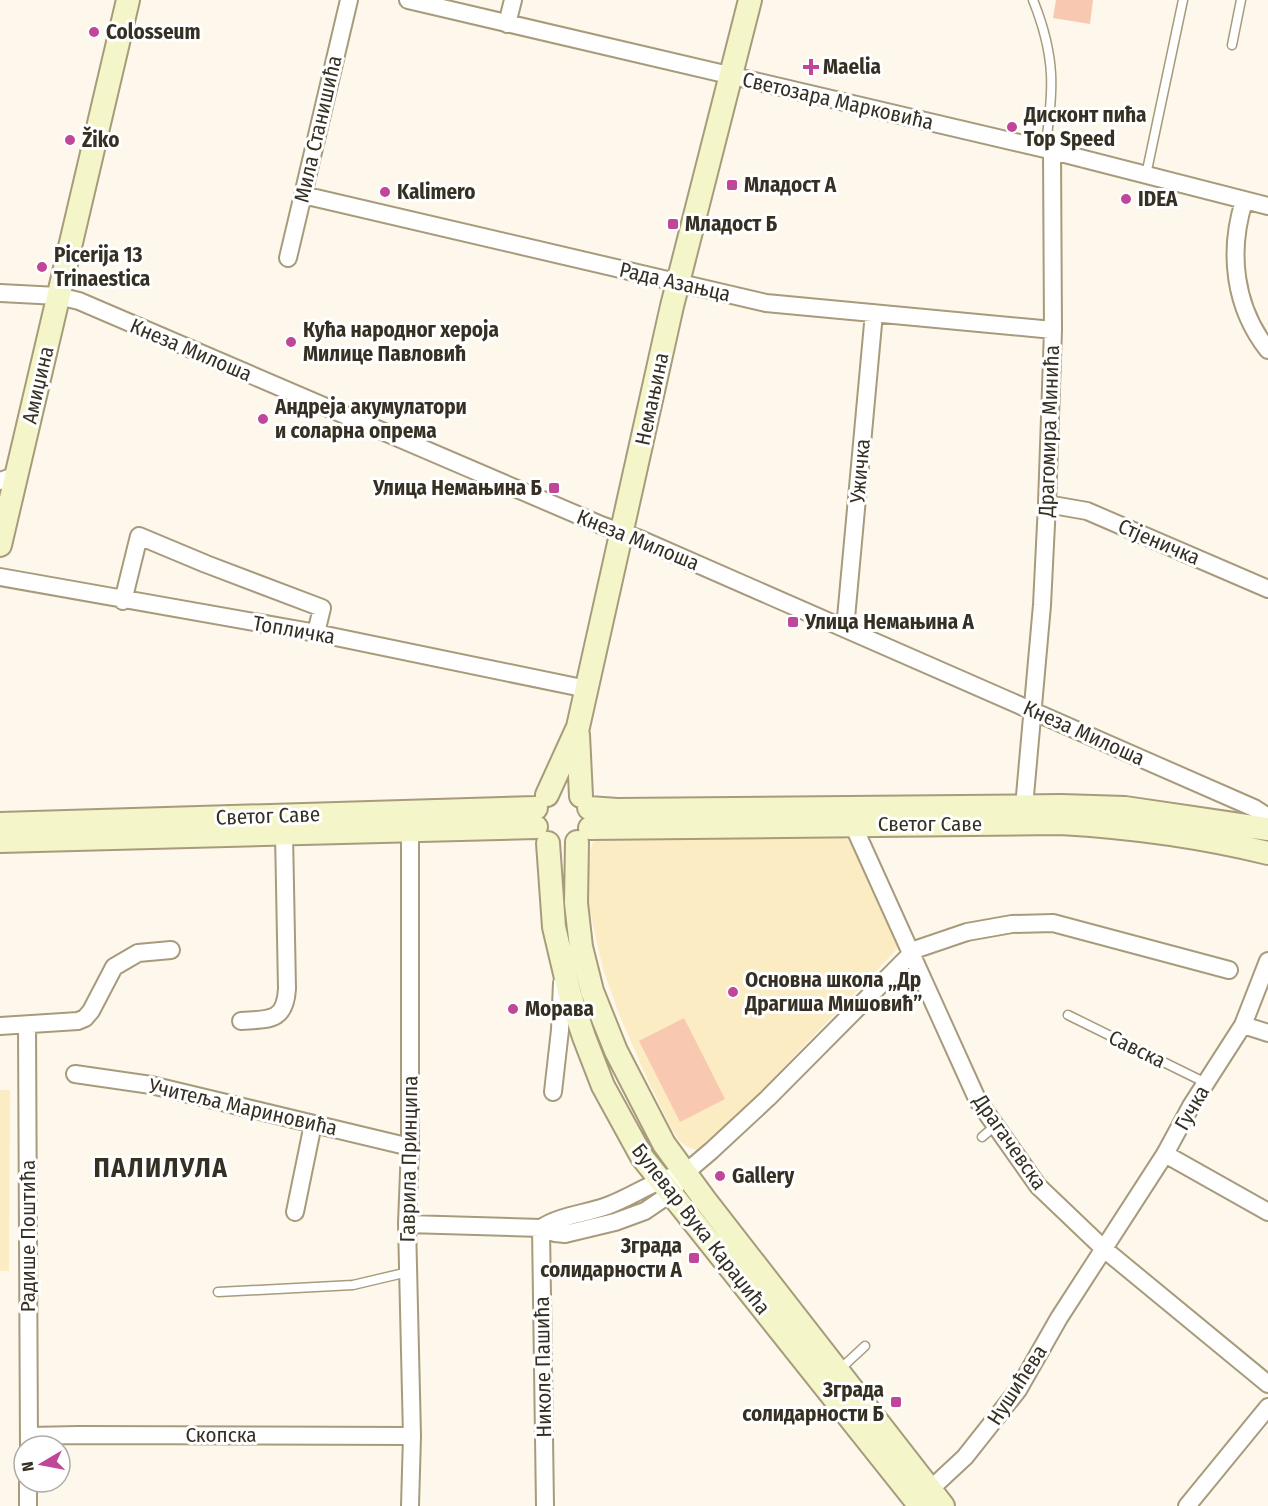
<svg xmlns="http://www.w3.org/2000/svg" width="1268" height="1506" viewBox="0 0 1268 1506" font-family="'Fira Sans Condensed',sans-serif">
<rect width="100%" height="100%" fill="#fdf8eb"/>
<path fill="#fcecc3" d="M 838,836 L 850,840 L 857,847 L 900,946 L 706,1148 L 696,1150 L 688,1147 L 680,1142 L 671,1128 L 644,1072 L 619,1014 L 603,969 L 589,907 L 588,868 L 590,851 L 593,842 L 606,839 Z
M 0,1090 L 10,1090 L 9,1271 L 0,1271 Z"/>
<path fill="#f8c8b1" d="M 1056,0 L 1093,0 L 1090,24 L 1053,18 Z
M 684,1018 L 725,1099 L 680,1122 L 639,1041 Z"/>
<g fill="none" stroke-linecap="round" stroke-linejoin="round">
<g stroke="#a79b7c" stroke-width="11">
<path id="lane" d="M 1033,0 C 1056,57 1054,90 1045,149
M 1232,45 L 1241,0
M 1146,175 L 1183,0
M 1068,1015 L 1206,1083
M 982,1137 L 995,1126
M 218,1292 L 353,1285 L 408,1272
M 838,1371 L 865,1346"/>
</g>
<g stroke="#a79b7c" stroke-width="20">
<path id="street" d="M 408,0 L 1045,149 L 1268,206
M 507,24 L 513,0
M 303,195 L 766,303 L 1053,330
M 1244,201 C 1228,252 1234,307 1268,350
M 288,258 L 349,0
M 0,293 L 58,296 L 79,301 L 601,525 L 640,539 L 1254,808 L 1268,817
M 0,481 L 17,475
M 1047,504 L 1087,511 L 1268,589
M 0,577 L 316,633 L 587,689
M 123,601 L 139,536 L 206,564 L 322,608 L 316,633
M 845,629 L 874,313
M 1023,818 L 1042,605 L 1047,504 L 1053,330 L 1052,151
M 410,820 L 410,1147 L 407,1224 L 412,1436 L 410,1506
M 853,825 L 978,1101 L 1038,1186 L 1104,1249 L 1268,1384
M 241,1021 C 269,1019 285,1022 287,989 L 284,834
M 27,1025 L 29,1446
M 1243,1025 L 1268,1033
M 0,1026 L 78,1021 L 85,1018 L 91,1011 L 114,967 L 138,953 L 171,950
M 75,1074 L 151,1085 L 410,1147
M 553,1092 L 560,1030 L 562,983
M 1165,1154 L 1268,1212
M 295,1212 L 313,1124
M 407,1224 L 541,1228 L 555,1233 L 565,1234 L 615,1222 L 645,1211 L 670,1194 L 685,1173 L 711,1151 L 768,1098 L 912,953 L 917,949 L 967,932 L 1012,924 L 1053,923 L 1229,970
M 541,1228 L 545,1506
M 541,1228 C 561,1215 585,1214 607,1206 C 629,1198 649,1184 670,1177
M 29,1436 L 78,1435 L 412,1436
M 922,1497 L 965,1457 L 1018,1390 L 1059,1318 L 1165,1154 L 1191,1106 L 1243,1025 L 1268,961
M 28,1506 L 28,1482
M 1187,1506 L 1268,1407"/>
</g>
<g stroke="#a79b7c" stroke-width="26">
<path id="secondary" d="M 0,545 L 128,0
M 578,735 L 581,796
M 547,795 L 578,727 L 672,306 L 750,0
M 589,808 L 617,810 L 1061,806 L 1125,808 L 1268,829
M 0,824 L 536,808
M 590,828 L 1060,823 C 1130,827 1199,836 1268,853
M 0,841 L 536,827
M 577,842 L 576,903 L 581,947 L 592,991 L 616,1051 L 664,1144 L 705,1200 L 943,1506
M 548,843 L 554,927 L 570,995 L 584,1037 L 603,1086 L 642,1157 L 920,1506"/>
</g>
<use href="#lane" stroke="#fff" stroke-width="8"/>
<use href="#street" stroke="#fff" stroke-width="16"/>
<use href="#secondary" stroke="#f4f5c8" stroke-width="22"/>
</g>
<g fill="#c0469a" stroke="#fff" stroke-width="2">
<circle cx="94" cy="32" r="6"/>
<path d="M808 58h6v6h6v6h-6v6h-6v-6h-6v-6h6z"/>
<circle cx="1012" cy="127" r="6"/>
<circle cx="70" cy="140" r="6"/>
<rect x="726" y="179" width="12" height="12" rx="3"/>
<circle cx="385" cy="192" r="6"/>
<circle cx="1126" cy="199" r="6"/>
<rect x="667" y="218" width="12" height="12" rx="3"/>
<circle cx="42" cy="267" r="6"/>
<circle cx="291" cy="342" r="6"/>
<circle cx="263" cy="419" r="6"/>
<rect x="548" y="482" width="12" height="12" rx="3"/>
<rect x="787" y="616" width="12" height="12" rx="3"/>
<circle cx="733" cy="992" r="6"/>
<circle cx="513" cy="1009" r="6"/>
<circle cx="720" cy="1176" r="6"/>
<rect x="688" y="1252" width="12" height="12" rx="3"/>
<rect x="890" y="1396" width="12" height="12" rx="3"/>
</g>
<g text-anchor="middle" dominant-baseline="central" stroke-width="6" stroke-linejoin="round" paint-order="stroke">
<g font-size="21" font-weight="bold" fill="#353023" stroke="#fff" text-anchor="start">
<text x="106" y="32">Colosseum</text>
<text x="823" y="67">Maelia</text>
<text x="1024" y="115">Дисконт пића<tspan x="1024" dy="24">Top Speed</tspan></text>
<text x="82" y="140">Žiko</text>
<text x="744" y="185">Младост А</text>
<text x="397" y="192">Kalimero</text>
<text x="1138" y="199">IDEA</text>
<text x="685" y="224">Младост Б</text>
<text x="54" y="255">Picerija 13<tspan x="54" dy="24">Trinaestica</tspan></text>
<text x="303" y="330">Кућа народног хероја<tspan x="303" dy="24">Милице Павловић</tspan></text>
<text x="275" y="407">Андреја акумулатори<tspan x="275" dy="24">и соларна опрема</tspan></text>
<text x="542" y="488" text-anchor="end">Улица Немањина Б</text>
<text x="805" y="622">Улица Немањина А</text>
<text x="745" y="980">Основна школа „Др<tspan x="745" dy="24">Драгиша Мишовић”</tspan></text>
<text x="525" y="1009">Морава</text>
<text x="732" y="1176">Gallery</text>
<text x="682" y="1246" text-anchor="end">Зграда<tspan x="682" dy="24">солидарности А</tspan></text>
<text x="884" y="1390" text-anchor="end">Зграда<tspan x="884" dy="24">солидарности Б</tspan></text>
</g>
<g font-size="21" fill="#353023" stroke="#fff">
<text transform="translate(838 101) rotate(13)">Светозара Марковића</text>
<text transform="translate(318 129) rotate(-77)">Мила Станишића</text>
<text transform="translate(675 282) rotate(13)">Рада Азањца</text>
<text transform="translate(191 350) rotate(23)">Кнеза Милоша</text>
<text transform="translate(38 385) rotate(-77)">Амиџина</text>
<text transform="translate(652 399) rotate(-78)">Немањина</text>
<text transform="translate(1049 431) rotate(-88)">Драгомира Минића</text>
<text transform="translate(860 471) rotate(-85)">Ужичка</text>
<text transform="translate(638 540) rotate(22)">Кнеза Милоша</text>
<text transform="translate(1159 542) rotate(23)">Стјеничка</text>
<text transform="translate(294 630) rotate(10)">Топличка</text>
<text transform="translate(1084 733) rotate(24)">Кнеза Милоша</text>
<text transform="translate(268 816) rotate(-2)">Светог Саве</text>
<text x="930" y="824">Светог Саве</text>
<text transform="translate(1137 1049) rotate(26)">Савска</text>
<text transform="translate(243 1107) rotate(13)">Учитеља Мариновића</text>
<text transform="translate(1192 1108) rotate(-60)">Гучка</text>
<text transform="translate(1010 1142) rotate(55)">Драгачевска</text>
<text transform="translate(409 1159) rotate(-89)">Гаврила Принципа</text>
<text transform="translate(701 1229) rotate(52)">Булевар Вука Караџића</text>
<text transform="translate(28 1236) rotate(-90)">Радише Поштића</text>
<text transform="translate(543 1367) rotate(-91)">Николе Пашића</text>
<text transform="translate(1017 1385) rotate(-57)">Нушићева</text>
<text x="221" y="1435">Скопска</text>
</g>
<g font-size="27" font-weight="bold" letter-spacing="1.5" fill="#353023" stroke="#fff">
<text x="161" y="1168">ПАЛИЛУЛА</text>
</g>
</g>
<g transform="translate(42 1464) rotate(260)"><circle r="28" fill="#ffffff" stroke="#aeaca7" stroke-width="1.5"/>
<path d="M0-4.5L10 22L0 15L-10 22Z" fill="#c0469a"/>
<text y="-9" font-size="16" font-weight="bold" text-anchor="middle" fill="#353023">N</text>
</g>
</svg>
